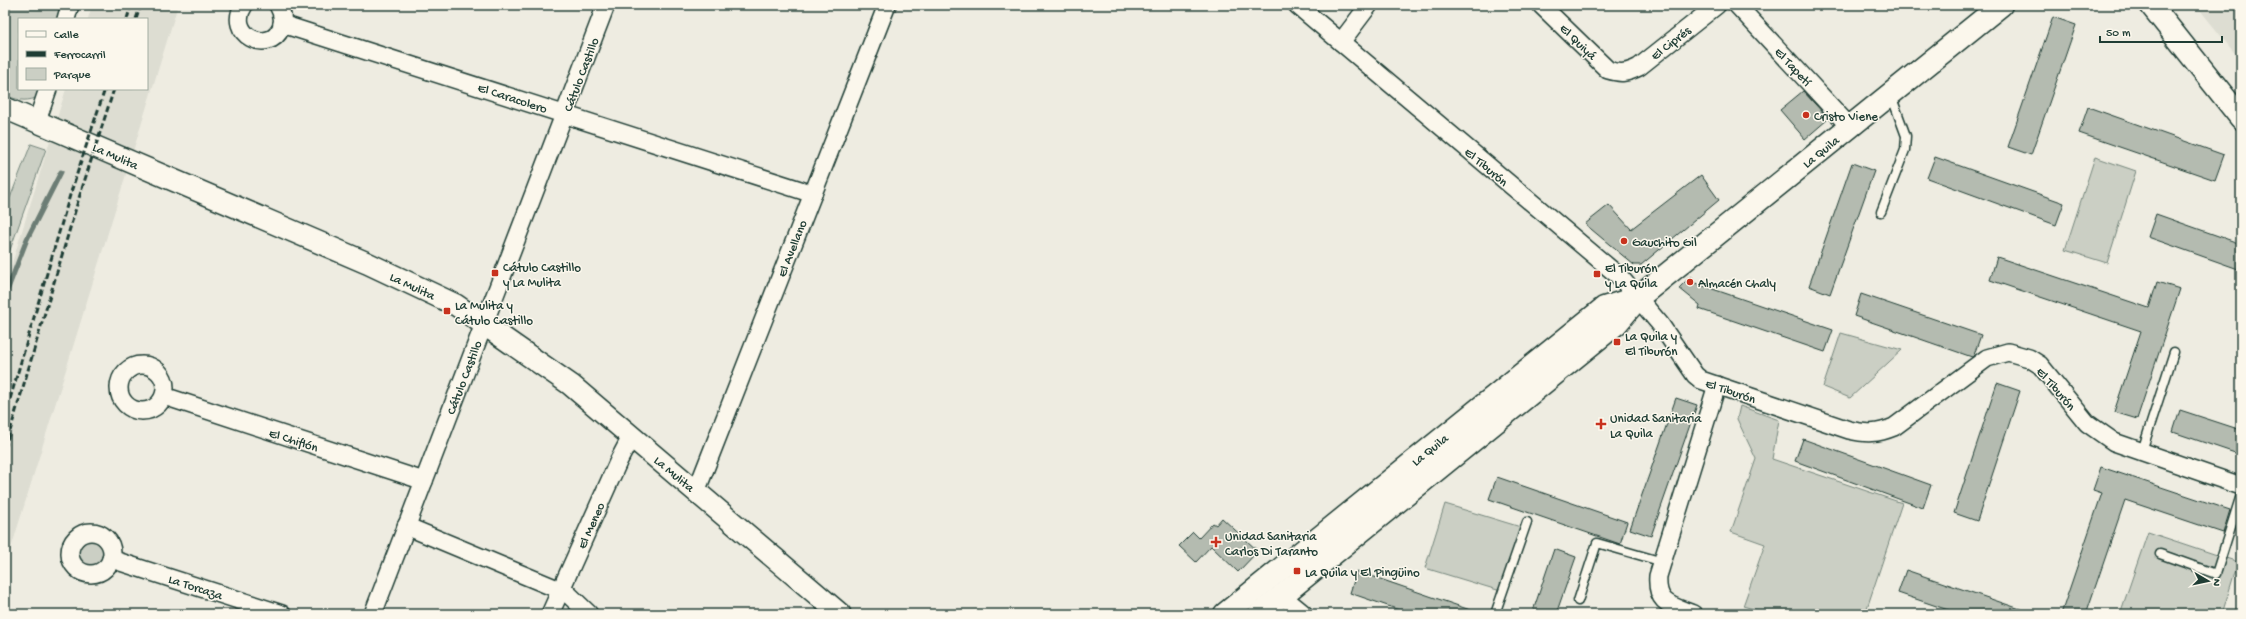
<svg xmlns="http://www.w3.org/2000/svg" width="2246" height="619" font-family="'Gochi Hand',sans-serif">
  <style>
    .built { fill: #ddddd2 }
    .green { fill: #cbcfc4; stroke: #75867c }
    .lines { fill: none; stroke-linecap: round; stroke-linejoin: round }
    .stream { stroke: #6c7d74; stroke-width: 5 }
    .building { fill: #b4bbb0; stroke: #1f3d34 }
    .service-casing { stroke: #1f3d34; stroke-width: 11 }
    .minor-casing { stroke: #1f3d34; stroke-width: 20 }
    .tertiary-casing { stroke: #1f3d34; stroke-width: 24 }
    .secondary-casing { stroke: #1f3d34; stroke-width: 25 }
    .service { stroke: #fbf7ec; stroke-width: 8 }
    .minor { stroke: #fbf7ec; stroke-width: 17 }
    .tertiary { stroke: #fbf7ec; stroke-width: 21 }
    .secondary { stroke: #fbf7ec; stroke-width: 22 }
    .rail { stroke: #1f3d34; stroke-width: 3; stroke-dasharray: 6 3; stroke-linecap: butt }
    .poi-dot { fill: #c8321e; stroke: #fbf7ec; stroke-width: 1.5 }
    .labels { text-anchor: middle; stroke-width: 3; stroke-linejoin: round; paint-order: stroke }
    .street-label { font-size: 13px; fill: #1f3d34; stroke: #fbf7ec }
    .poi-label { font-size: 13px; fill: #1f3d34; stroke: #fbf7ec; text-anchor: start }
  </style>
  <rect width="100%" height="100%" fill="#eeece1"/>
  <filter id="ink" filterUnits="userSpaceOnUse"><feTurbulence type="fractalNoise" baseFrequency=".025" numOctaves="2"/><feDisplacementMap in="SourceGraphic" scale="8" xChannelSelector="R" yChannelSelector="G"/><feConvolveMatrix kernelMatrix="1 2 1 2 8 2 1 2 1" color-interpolation-filters="sRGB"/></filter>
  <g filter="url(#ink)">
    <g class="built">
      <path d="M92 5H178L5 568V286L66 89H147V19H88Z"/>
      <path d="M2196 5H2241V61Z"/>
    </g>
    <g class="green">
      <path d="M5 5H62L59 19H19V89H41L36 98C24 102 17 100 5 95Z"/>
      <path d="M31 144 46 149 5 264V196L10 198Z"/>
      <path d="M2095 157 2136 171 2107 263 2065 250Z"/>
      <path d="M1841 333 1902 350 1850 398 1823 387Z"/>
      <path d="M1740 406 1779 420 1772 459 1902 503 1865 614H1771L1743 606 1765 544 1731 532 1756 459 1737 419Z"/>
      <path d="M1445 504 1524 528 1504 592 1425 568Z"/>
      <path d="M2148 532 2238 562 2222 614H2120Z"/>
      <circle cx="90" cy="553" r="16"/>
    </g>
    <g class="lines">
      <path class="stream" d="M5 296 27 239 61 172"/>
    </g>
    <g class="building">
      <path d="M2053 17 2076 25 2031 155 2008 147Z"/>
      <path d="M1803 91 1827 117V120L1805 139 1780 110Z"/>
      <path d="M2088 107 2224 155 2215 180 2079 133Z"/>
      <path d="M1935 157 2064 203 2056 225 1927 178Z"/>
      <path d="M1852 163 1874 171 1830 294 1809 286Z"/>
      <path d="M1701 175 1719 200 1641 265H1634L1585 224 1609 205 1631 229Z"/>
      <path d="M2156 214 2241 244V270L2148 237Z"/>
      <path d="M1997 257 2149 308 2157 282 2180 289 2137 419 2114 412 2141 331 1990 280Z"/>
      <path d="M1691 276 1695 283 1833 330 1825 352 1699 309 1700 305 1679 288Z"/>
      <path d="M1861 294 1981 335 1974 355 1972 357 1854 316Z"/>
      <path d="M1997 383 2020 391 1977 521 1954 513Z"/>
      <path d="M1676 398 1697 405 1651 536 1630 529Z"/>
      <path d="M2180 410 2241 430V455L2173 432Z"/>
      <path d="M1803 439 1931 485 1923 508 1795 461Z"/>
      <path d="M2101 467 2230 510 2223 533 2125 500 2086 614H2061L2102 493 2093 490Z"/>
      <path d="M1497 477 1627 522 1620 544 1489 499Z"/>
      <path d="M1222 518 1258 551 1238 572 1211 546 1196 562 1179 546 1193 532 1199 538 1213 523 1216 525Z"/>
      <path d="M1554 549 1576 557 1556 614H1532Z"/>
      <path d="M1906 570 2029 612V614H1960L1898 593Z"/>
      <path d="M1357 571 1476 612 1475 614H1411L1350 593Z"/>
    </g>
    <g class="lines">
      <defs>
        <g id="service">
          <path d="M1881 212 1905 150 1906 136 1891 95"/>
          <path d="M2142 451 2174 352"/>
          <path d="M2160 554 2216 574 2241 495"/>
          <path d="M1578 601 1597 543 1663 562"/>
          <path d="M1495 614 1527 522"/>
        </g>
        <g id="minor">
          <path d="M244 5C225 34 269 56 281 28 284 20 282 12 278 5"/>
          <path d="M1297 5 1620 277 1660 324 1695 375 1701 380 1849 430C1866 434 1877 434 1894 427L1987 358 2008 352 2029 358 2040 365 2087 423 2114 442 2241 486"/>
          <path d="M1541 5 1608 70C1621 74 1627 73 1639 67L1717 5"/>
          <path d="M1737 5 1850 127"/>
          <path d="M66 19 70 5"/>
          <path d="M282 24 813 194"/>
          <path d="M1341 42 1369 5"/>
          <path d="M37 121 48 89"/>
          <circle cx="142" cy="388" r="23"/>
          <path d="M164 396 424 481"/>
          <path d="M696 492 887 5"/>
          <path d="M406 526 567 593 589 614"/>
          <circle cx="91" cy="553" r="21"/>
          <path d="M111 559 282 614"/>
          <path d="M1282 596 1304 614"/>
          <path d="M373 614 606 5"/>
          <path d="M550 614 619 460 631 437"/>
          <path d="M1693 614C1670 605 1656 604 1658 576L1717 385"/>
        </g>
        <path id="tertiary" d="M5 108 367 263 456 305 571 385 840 614"/>
        <g id="secondary">
          <path d="M2151 5 2241 118"/>
          <path d="M1225 614 1604 308 1639 297"/>
          <path d="M1259 614 1616 324 1639 297 2001 5"/>
        </g>
      </defs>
      <use href="#service" class="service-casing"/>
      <use href="#minor" class="minor-casing"/>
      <use href="#tertiary" class="tertiary-casing"/>
      <use href="#secondary" class="secondary-casing"/>
      <use href="#service" class="service"/>
      <use href="#minor" class="minor"/>
      <use href="#tertiary" class="tertiary"/>
      <use href="#secondary" class="secondary"/>
      <g class="rail">
        <path d="M127 19 131 5"/>
        <path d="M136 19 141 5"/>
        <path d="M5 416 70 195 105 89"/>
        <path d="M5 448 78 201 114 89"/>
      </g>
    </g>
  </g>
  <g class="poi-dot">
    <circle cx="1806" cy="115" r="4"/>
    <circle cx="1624" cy="241" r="4"/>
    <rect x="491" y="269" width="8" height="8" rx="2"/>
    <rect x="1593" y="270" width="8" height="8" rx="2"/>
    <circle cx="1690" cy="282" r="4"/>
    <rect x="443" y="307" width="8" height="8" rx="2"/>
    <rect x="1613" y="338" width="8" height="8" rx="2"/>
    <path d="M1599 418h4v4h4v4h-4v4h-4v-4h-4v-4h4z"/>
    <path d="M1214 536h4v4h4v4h-4v4h-4v-4h-4v-4h4z"/>
    <rect x="1293" y="567" width="8" height="8" rx="2"/>
  </g>
  <g class="labels">
    <g class="street-label">
      <text transform="translate(1579 41) rotate(44)" y="5">El Quiyá</text>
      <text transform="translate(1670 42) rotate(-38)" y="5">El Ciprés</text>
      <text transform="translate(1794 66) rotate(47)" y="5">El Tapetí</text>
      <text transform="translate(580 74) rotate(-69)" y="5">Cátulo Castillo</text>
      <text transform="translate(513 97) rotate(18)" y="5">El Caracolero</text>
      <text transform="translate(1820 151) rotate(-39)" y="5">La Quila</text>
      <text transform="translate(116 155) rotate(24)" y="5">La Mulita</text>
      <text transform="translate(1487 166) rotate(40)" y="5">El Tiburón</text>
      <text transform="translate(791 248) rotate(-68)" y="5">El Avellano</text>
      <text transform="translate(413 285) rotate(25)" y="5">La Mulita</text>
      <text transform="translate(463 377) rotate(-69)" y="5">Cátulo Castillo</text>
      <text transform="translate(2057 388) rotate(49)" y="5">El Tiburón</text>
      <text transform="translate(1731 390) rotate(19)" y="5">El Tiburón</text>
      <text transform="translate(294 439) rotate(18)" y="5">El Chiflón</text>
      <text transform="translate(1429 449) rotate(-39)" y="5">La Quila</text>
      <text transform="translate(675 473) rotate(40)" y="5">La Mulita</text>
      <text transform="translate(590 525) rotate(-66)" y="5">El Meneo</text>
      <text transform="translate(196 586) rotate(18)" y="5">La Torcaza</text>
    </g>
    <g class="poi-label">
      <text x="1814" y="120">Cristo Viene</text>
      <text x="1632" y="246">Gauchito Gil</text>
      <text x="503" y="271">Cátulo Castillo<tspan x="503" dy="15">y La Mulita</tspan></text>
      <text x="1605" y="272">El Tiburón<tspan x="1605" dy="15">y La Quila</tspan></text>
      <text x="1698" y="287">Almacén Chaly</text>
      <text x="455" y="309">La Mulita y<tspan x="455" dy="15">Cátulo Castillo</tspan></text>
      <text x="1625" y="340">La Quila y<tspan x="1625" dy="15">El Tiburón</tspan></text>
      <text x="1610" y="422">Unidad Sanitaria<tspan x="1610" dy="15">La Quila</tspan></text>
      <text x="1225" y="540">Unidad Sanitaria<tspan x="1225" dy="15">Carlos Di Taranto</tspan></text>
      <text x="1305" y="576">La Quila y El Pingüino</text>
    </g>
  </g>
  <rect width="2246" height="619" fill="none" stroke="#fbf7ec" stroke-width="20"/>
  <rect x="10" y="10" width="2226" height="599" fill="none" stroke="#1f3d34" stroke-width="1.5" filter="url(#ink)"/>
  <rect x="18" y="18" width="130" height="72" fill="#fbf7ec" stroke="#a3ada2"/>
  <rect x="26" y="31" width="20" height="6" fill="#fbf7ec" stroke="#a3ada2"/>
  <text x="54" y="38" font-size="12" fill="#1f3d34">Calle</text>
  <rect x="26" y="51" width="20" height="6" fill="#1f3d34" stroke="#a3ada2"/>
  <text x="54" y="58" font-size="12" fill="#1f3d34">Ferrocarril</text>
  <rect x="26" y="68" width="20" height="12" fill="#cbcfc4" stroke="#a3ada2"/>
  <text x="54" y="78" font-size="12" fill="#1f3d34">Parque</text>
  <g transform="translate(2208 581) rotate(99)" stroke="#fbf7ec" stroke-width="3" paint-order="stroke">
  <path d="M0-3L7 15L0 10L-7 15Z" fill="#1f3d34"/>
  <text y="-6" font-size="11" font-weight="bold" text-anchor="middle" fill="#1f3d34">N</text>
  </g>
  <path d="M2100 36v6h122v-6" fill="none" stroke="#1f3d34" stroke-width="2"/>
  <text x="2106" y="36" font-size="12" fill="#1f3d34" stroke="#fbf7ec" stroke-width="3" paint-order="stroke">50 m</text>
</svg>
